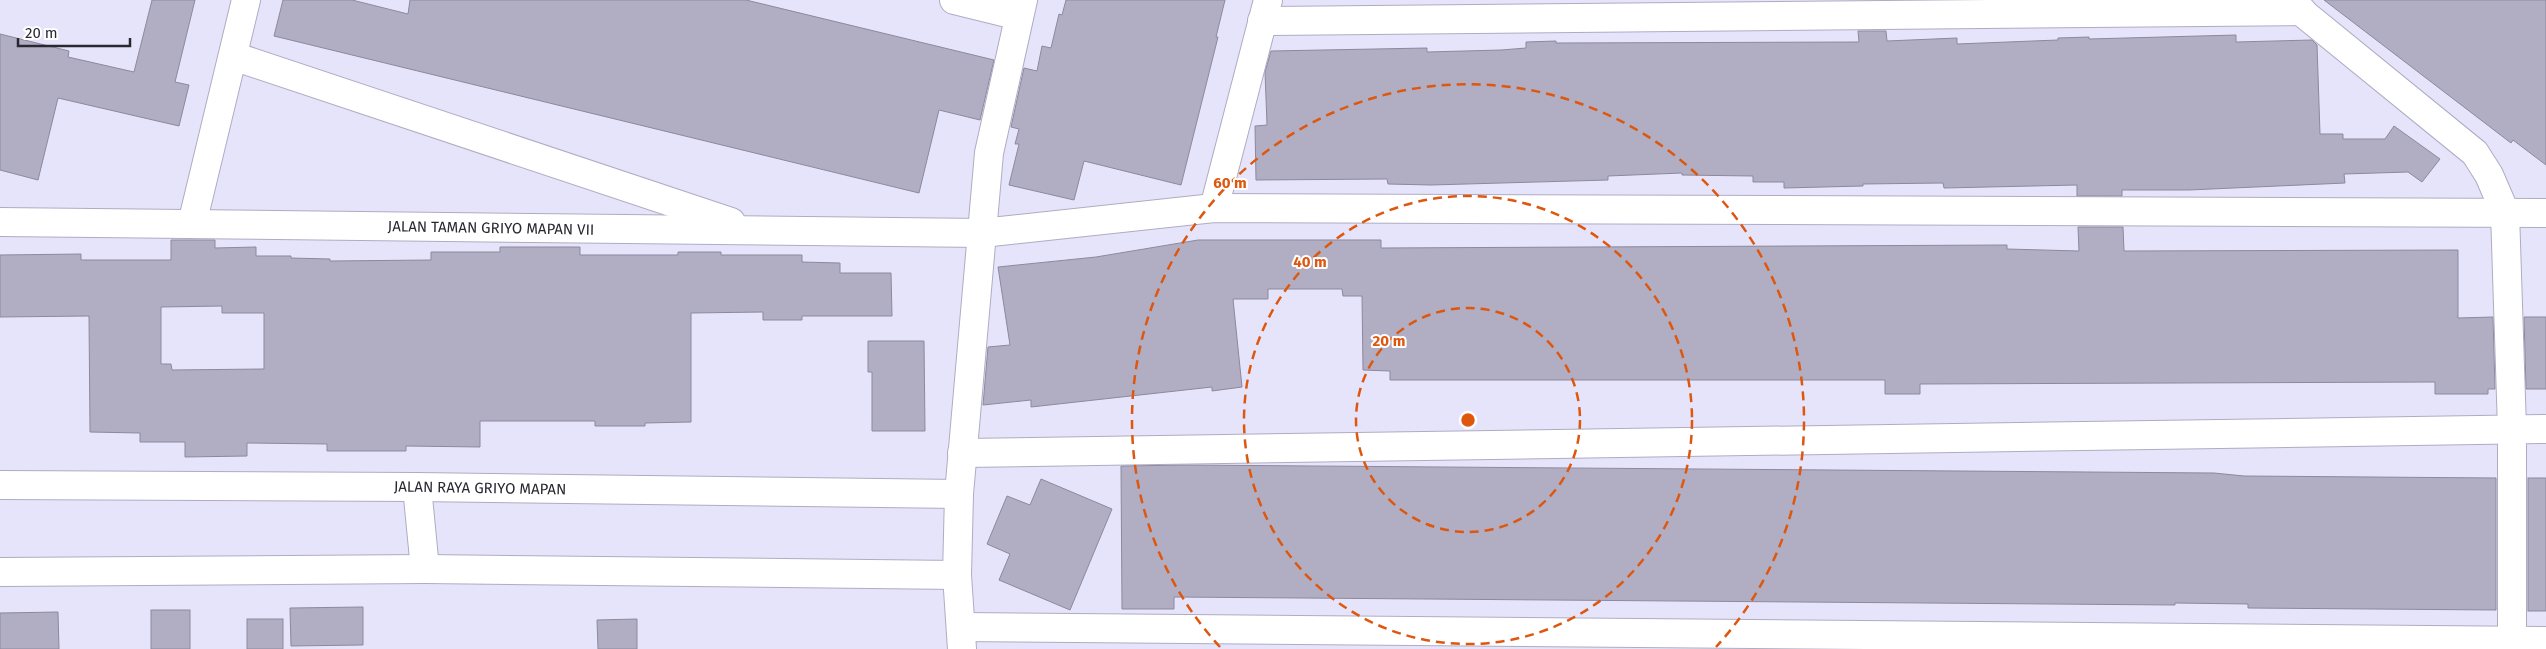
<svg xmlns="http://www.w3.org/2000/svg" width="2546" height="649" font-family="'Fira Sans',sans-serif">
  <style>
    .building { fill: #b1aec3; stroke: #8c899e; fill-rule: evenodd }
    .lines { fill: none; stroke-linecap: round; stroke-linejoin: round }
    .minor-casing { stroke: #afacc2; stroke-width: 30 }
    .minor { stroke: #fff; stroke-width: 28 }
    .ring { fill: none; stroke: #de570e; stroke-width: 2.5; stroke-dasharray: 9 6 }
    .labels { text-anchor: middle; stroke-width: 4; stroke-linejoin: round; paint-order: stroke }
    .street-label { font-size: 15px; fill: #292830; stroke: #fff }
    .centre { fill: #de570e; stroke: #fff; stroke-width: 2.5 }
    .ring-label { font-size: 15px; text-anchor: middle; font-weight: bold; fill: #de570e; stroke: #fff; stroke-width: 4; stroke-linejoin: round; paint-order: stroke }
  </style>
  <rect width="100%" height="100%" fill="#e6e4fa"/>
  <g class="building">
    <path d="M152 0H195L175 82 189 85 179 126 58 98 38 180 0 170V34L69 51 68 57 134 72Z"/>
    <path d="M283 0H352L408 14 410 0H746L994 60 980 120 939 110 919 193 274 36Z"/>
    <path d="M1066 0H1225L1216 37H1218L1181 185 1084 161 1074 200 1009 185 1019 144H1015L1019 129 1011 127 1024 68 1037 71 1042 46 1051 48 1059 14 1062 15Z"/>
    <path d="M2324 0H2546V165L2513 140 2511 143Z"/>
    <path d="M1858 31H1886L1887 41 1957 38V44L2058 40V38L2089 37V39L2236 35V42L2312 40 2317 45 2320 134H2343V139H2385L2394 126 2440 159 2422 182 2408 172 2344 174 2345 183 2189 190H2122V196H2077V185L1944 188 1943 183 1863 184V186L1784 188V182H1753V176L1682 175V173L1608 176V180L1431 185 1388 184 1387 179 1256 180 1255 126 1267 125 1265 72 1271 51 1427 48V52L1501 50 1526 48V42L1556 41V43L1859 42Z"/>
    <path d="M2078 227H2123L2124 251 2458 250V318L2493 317 2495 389H2488V394H2435V382L1920 384V394H1885V380H1390V371L1363 370 1362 296H1343L1342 289H1268V299H1233L1242 387 1212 391V387L1031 407V400L983 405 988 347 1010 345 998 267 1096 257 1198 240H1381V248L2007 245V249L2079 251Z"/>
    <path d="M171 240H215V248L256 247V256H291V258L330 259V261L431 260V252H500V247H580V255H678V252H721V255H802V262L840 263V273H891L892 316H802V320H763V312L691 313V422L645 423V426H595V421H480V447L406 446V451H327V444L247 443V456L185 457V442H140V433L90 432 89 316 0 317V255L81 254V260H171ZM222 306V313H264V369L172 370 171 364H161V307Z"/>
    <path d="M2524 317H2546V389H2526Z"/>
    <path d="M868 341H924L925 431H872V372H868Z"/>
    <path d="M1185 465 2214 473 2244 476 2496 478V610L2248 608V604L2175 603V605L1174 597V609H1122L1121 466Z"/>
    <rect x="2528" y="478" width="18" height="133"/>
    <path d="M1041 479 1112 509 1070 610 999 580 1010 554 987 544 1007 496 1030 505Z"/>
    <path d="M363 607V645L291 646 290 608Z"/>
    <rect x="151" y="610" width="39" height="39"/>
    <path d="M58 612 59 649H0V613Z"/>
    <rect x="247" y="619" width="36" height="30"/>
    <path d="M637 619V649H598L597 620Z"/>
  </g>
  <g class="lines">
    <defs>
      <g id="minor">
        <path d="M954 0 1019 16"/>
        <path d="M2287 0 2475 153 2489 175 2505 212 2512 429V649"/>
        <path d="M1262 21 2302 11"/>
        <path d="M233 56 731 222"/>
        <path d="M1214 208 1268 0"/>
        <path d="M0 222 982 233 1214 208 2546 213"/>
        <path d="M192 224 246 0"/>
        <path d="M962 453 2546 429"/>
        <path d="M0 485 417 487 959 494"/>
        <path d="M417 487 425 569"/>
        <path d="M0 572 425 569 957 575"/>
        <path d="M961 627 2546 641"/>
        <path d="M962 649 957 575 959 494 989 153 1023 0"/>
      </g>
    </defs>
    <use href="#minor" class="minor-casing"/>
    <use href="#minor" class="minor"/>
  </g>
  <g class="ring">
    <circle cx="1468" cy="420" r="112"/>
    <circle cx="1468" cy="420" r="224"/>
    <path d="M1220 647A336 336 0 1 1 1716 647"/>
  </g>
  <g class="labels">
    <g class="street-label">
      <text transform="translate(491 228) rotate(1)" y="5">JALAN TAMAN GRIYO MAPAN VII</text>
      <text transform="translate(480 488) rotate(1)" y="5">JALAN RAYA GRIYO MAPAN</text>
    </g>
  </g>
  <circle cx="1468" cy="420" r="8" class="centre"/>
  <g class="ring-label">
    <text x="1230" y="188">60 m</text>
    <text x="1310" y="267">40 m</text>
    <text x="1389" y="346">20 m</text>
  </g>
  <path d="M18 38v8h112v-8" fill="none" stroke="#292830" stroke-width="2.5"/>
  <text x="25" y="38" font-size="15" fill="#292830" stroke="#ffffff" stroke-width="4" paint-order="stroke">20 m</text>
</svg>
